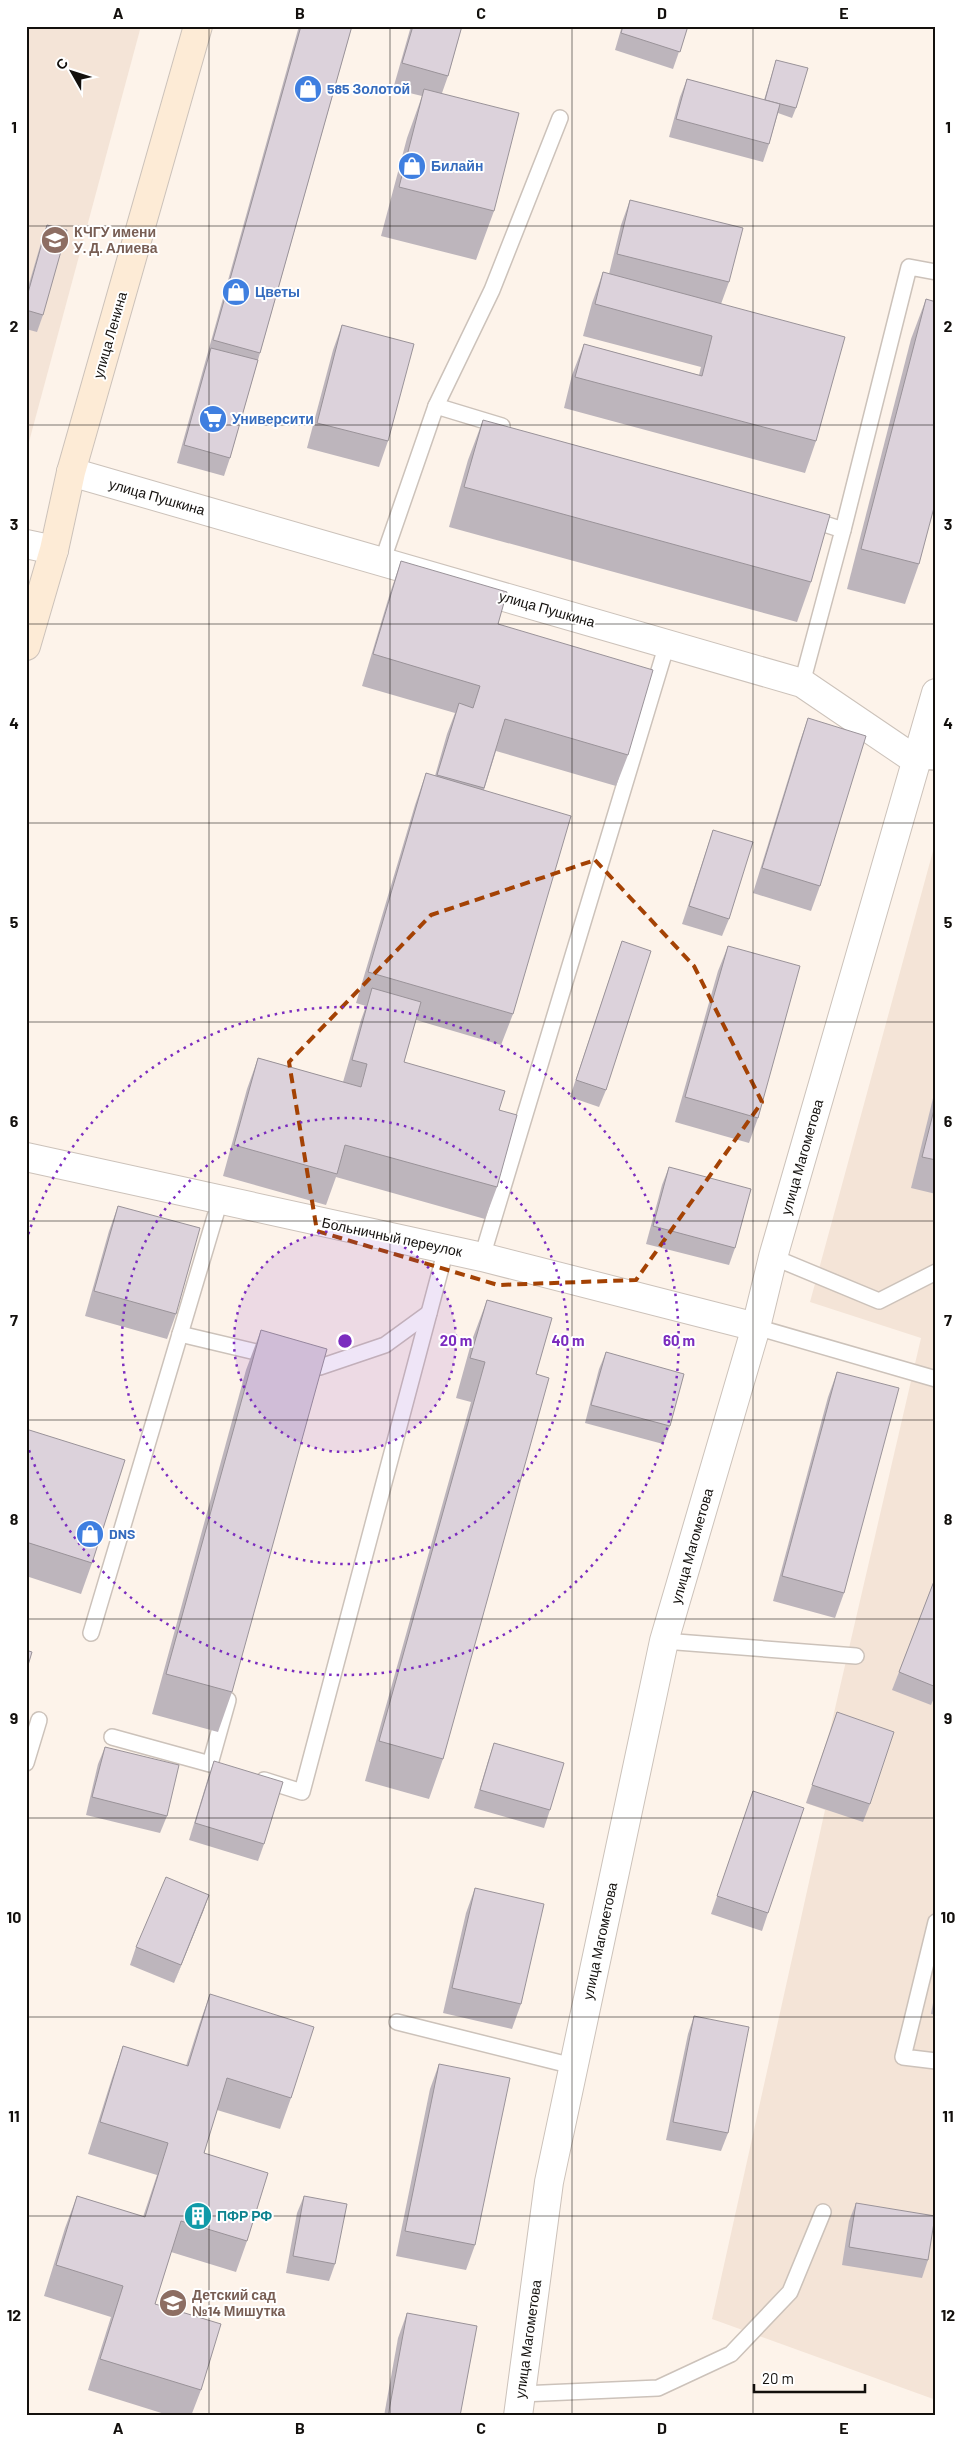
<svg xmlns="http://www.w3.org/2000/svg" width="962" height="2442" font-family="Barlow,sans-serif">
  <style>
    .built { fill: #f4e4d7 }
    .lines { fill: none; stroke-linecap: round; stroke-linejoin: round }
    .service-casing { stroke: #ccc2ba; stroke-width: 18 }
    .minor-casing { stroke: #ccc2ba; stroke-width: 30 }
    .secondary-casing { stroke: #ccc2ba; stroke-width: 30 }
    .service { stroke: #fff; stroke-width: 15 }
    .minor { stroke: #fff; stroke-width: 28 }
    .secondary { stroke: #fdebd6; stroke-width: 28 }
    .wall { fill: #bdb5bc }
    .shaded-wall { fill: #9a9399 }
    .building { fill: #dcd2db; stroke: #9a9399 }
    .marked { fill: none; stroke: #a44204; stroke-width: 4; stroke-dasharray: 10 6; stroke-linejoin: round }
    .grid { fill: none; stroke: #13100d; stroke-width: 1; stroke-opacity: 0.55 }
    .ring { fill: none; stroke: #7b2cbf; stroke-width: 2.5; stroke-dasharray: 2.5 5 }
    .labels { text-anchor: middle; stroke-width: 4; stroke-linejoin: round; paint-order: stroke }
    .shop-label { font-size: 14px; font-weight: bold; fill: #366cbe; stroke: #fff; text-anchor: start }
    .education-label { font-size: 14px; font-weight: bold; fill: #785e54; stroke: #fff; text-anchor: start }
    .street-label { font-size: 14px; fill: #13100d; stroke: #fff }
    .culture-label { font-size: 14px; font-weight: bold; fill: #0d838f; stroke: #fff; text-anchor: start }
    .centre { fill: #7b2cbf; stroke: #fff; stroke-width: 2.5 }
    .ring-label { font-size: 15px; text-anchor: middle; font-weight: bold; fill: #7b2cbf; stroke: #fff; stroke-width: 4; stroke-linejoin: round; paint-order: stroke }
    .neatline { fill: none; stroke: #13100d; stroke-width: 2 }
    .grid-label { font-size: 16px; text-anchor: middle; font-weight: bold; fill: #13100d }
  </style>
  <rect width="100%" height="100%" fill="#fdf3ea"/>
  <g class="built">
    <path d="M26 26H141L26 453Z"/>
    <path d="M936 840V2400L712 2319 825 1810 806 1803 830 1730 921 1338 810 1302Z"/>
  </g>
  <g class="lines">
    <defs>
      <g id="service">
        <path d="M436 406 492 290 560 118"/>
        <path d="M843 530 909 267 936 272"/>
        <path d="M382 562 436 406 502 426"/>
        <path d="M802 683 843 530 809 519"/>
        <path d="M917 761 936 762"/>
        <path d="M482 1257 667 644"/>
        <path d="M773 1257 879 1301 936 1272"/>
        <path d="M756 1327 936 1379"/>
        <path d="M180 1334 273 1356"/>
        <path d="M320 1367 385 1345 429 1313"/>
        <path d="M91 1633 220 1200"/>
        <path d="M664 1641 856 1656"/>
        <path d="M112 1737 210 1764 228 1700"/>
        <path d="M26 1763 39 1720"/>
        <path d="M264 1780 302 1792 446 1249"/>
        <path d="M936 1922 903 2057 936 2061"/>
        <path d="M397 2022 573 2066"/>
        <path d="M521 2394 658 2388 731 2354 790 2292 823 2212"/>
      </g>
      <g id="minor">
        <path d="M71 472 802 683 917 761"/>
        <path d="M26 544 54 550"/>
        <path d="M26 1157 482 1257 756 1327"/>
        <path d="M518 2416 549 2182 664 1641 756 1327 773 1257 936 693"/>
      </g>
      <path id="secondary" d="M26 646 54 550 71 472 198 26"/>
    </defs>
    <use href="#service" class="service-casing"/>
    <use href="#minor" class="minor-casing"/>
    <use href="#secondary" class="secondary-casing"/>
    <use href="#service" class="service"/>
    <use href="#minor" class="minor"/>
    <use href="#secondary" class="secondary"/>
  </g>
  <g class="wall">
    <path d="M299 26H352L260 353 230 458 224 476 177 463Z"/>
    <path d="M411 26H462L448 76 442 93 494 211 476 260 381 236 407 138 422 96 393 89Z"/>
    <path d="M622 26H688L673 69 615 50Z"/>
    <path d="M776 60 796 108 792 118 778 113 769 144 763 162 669 137 680 97 687 79 764 100Z"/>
    <path d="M630 200 729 282 721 304 816 441 805 473 564 408 572 375 584 344 699 375 701 367 583 336 592 303 603 272 609 274 621 225Z"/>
    <path d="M47 225 43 315 37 332 26 329V294L41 243Z"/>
    <path d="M926 299 919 564 905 604 847 589 911 339Z"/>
    <path d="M342 325 388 441 379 467 307 448 333 350Z"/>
    <path d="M483 420 811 582 797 622 449 527 468 460Z"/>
    <path d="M401 561 498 624 628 755 616 786 496 751 484 790 513 1014 501 1045 416 1020 404 1062 499 1110 497 1187 485 1219 336 1177 326 1205 223 1176 247 1089 258 1058 343 1082 361 1020 366 1006 356 1003 415 805 426 773 435 776 447 734 455 713 362 686 390 593Z"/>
    <path d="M808 718 820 886 811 911 753 893 799 744Z"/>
    <path d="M713 830 729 919 722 936 682 924Z"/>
    <path d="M622 941 606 1090 599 1107 570 1097Z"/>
    <path d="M728 946 758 1118 749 1143 675 1122 718 971Z"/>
    <path d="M936 1086V1194L911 1188Z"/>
    <path d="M669 1167 735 1248 729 1265 646 1244 662 1185Z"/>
    <path d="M118 1206 176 1314 167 1339 85 1316 109 1231Z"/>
    <path d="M487 1300 536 1374 443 1759 429 1799 365 1781 471 1402 456 1398 472 1340Z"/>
    <path d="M261 1330 232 1692 218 1732 152 1714 246 1370Z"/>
    <path d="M606 1352 670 1426 663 1444 585 1423 599 1369Z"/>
    <path d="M837 1372 844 1593 835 1618 773 1601 828 1397Z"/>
    <path d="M26 1429 92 1563 81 1594 26 1576Z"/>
    <path d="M936 1576V1693L931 1705 892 1690Z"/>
    <path d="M837 1712 870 1804 863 1822 806 1803Z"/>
    <path d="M494 1743 550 1810 544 1828 474 1808 488 1761Z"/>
    <path d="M105 1747 167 1816 160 1833 86 1815 98 1764Z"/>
    <path d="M214 1761 264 1844 258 1861 189 1840 208 1778Z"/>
    <path d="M753 1791 768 1913 762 1931 711 1914Z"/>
    <path d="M475 1888 521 2004 512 2029 443 2013 466 1913Z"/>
    <path d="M209 1895 174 1983 130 1965 136 1947Z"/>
    <path d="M936 1986V2015L931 2014Z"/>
    <path d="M210 1994 291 2098 280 2129 217 2110 204 2153 247 2241 236 2272 171 2252 155 2304 201 2390 191 2416H171L88 2390 111 2317 44 2296 65 2228 77 2196 143 2217 157 2175 88 2154 112 2078 123 2046 186 2066 199 2025Z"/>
    <path d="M694 2016 728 2133 721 2151 666 2140 688 2034Z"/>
    <path d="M439 2064 475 2245 466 2270 396 2256 430 2089Z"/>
    <path d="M304 2196 335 2264 329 2281 286 2273 297 2213Z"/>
    <path d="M856 2203 928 2260 922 2278 842 2265 849 2221Z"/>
    <path d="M936 2311V2326L933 2325Z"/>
    <path d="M407 2313 460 2416H384L398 2338Z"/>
  </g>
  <path class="shaded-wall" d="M209 1895 203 1912 174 1983 181 1965Z"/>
  <g class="building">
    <path d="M301 26H352L260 353 213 340Z"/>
    <path d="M413 26H462L448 76 402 63Z"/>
    <path d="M623 26H688L680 52 621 33Z"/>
    <path d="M776 60 808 68 796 108 765 100Z"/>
    <path d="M687 79 780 104 769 144 676 119Z"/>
    <path d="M424 89 519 113 494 211 399 187Z"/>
    <path d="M630 200 743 228 729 282 617 254Z"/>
    <path d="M47 225 67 230 43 315 26 310V300Z"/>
    <path d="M603 272 845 337 816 441 575 377 584 344 702 376 712 336 595 304Z"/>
    <path d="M926 299 936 302V500L919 564 861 549Z"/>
    <path d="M342 325 414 344 388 441 317 423Z"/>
    <path d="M211 348 258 360 230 458 184 445Z"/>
    <path d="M483 420 830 515 811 582 464 487Z"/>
    <path d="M401 561 507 592 498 624 653 670 628 755 505 719 484 788 437 775 459 703 473 708 480 686 373 654Z"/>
    <path d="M808 718 866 736 820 886 762 868Z"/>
    <path d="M426 773 571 816 513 1014 368 972Z"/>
    <path d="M713 830 753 842 729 919 689 906Z"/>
    <path d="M622 941 651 951 606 1090 576 1080Z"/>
    <path d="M728 946 800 966 758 1118 685 1097Z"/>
    <path d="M372 988 421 1002 404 1062 505 1091 499 1110 517 1115 497 1187 345 1145 337 1174 234 1145 258 1058 361 1087 367 1064 352 1060Z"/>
    <path d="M936 1102V1160L922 1157Z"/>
    <path d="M669 1167 751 1189 735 1248 653 1226Z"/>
    <path d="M118 1206 200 1228 176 1314 94 1291Z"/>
    <path d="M487 1300 552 1318 536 1374 549 1378 443 1759 379 1741 485 1362 470 1358Z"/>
    <path d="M261 1330 327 1349 232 1692 166 1674Z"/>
    <path d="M606 1352 684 1374 670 1426 591 1405Z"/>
    <path d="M837 1372 899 1388 844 1593 782 1576Z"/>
    <path d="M26 1429 125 1460 92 1563 26 1542Z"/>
    <path d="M936 1576V1687L899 1672Z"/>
    <path d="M26 1650 32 1652 26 1672Z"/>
    <path d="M837 1712 894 1732 870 1804 812 1785Z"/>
    <path d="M494 1743 564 1763 550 1810 480 1790Z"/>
    <path d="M105 1747 179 1765 167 1816 92 1797Z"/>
    <path d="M214 1761 283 1782 264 1844 195 1823Z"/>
    <path d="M753 1791 804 1808 768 1913 717 1896Z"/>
    <path d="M166 1877 209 1895 181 1965 136 1947Z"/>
    <path d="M475 1888 544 1904 521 2004 452 1988Z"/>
    <path d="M210 1994 314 2027 291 2098 227 2078 204 2153 268 2173 247 2241 181 2221 155 2304 221 2324 201 2390 100 2359 123 2286 56 2265 77 2196 145 2217 168 2143 100 2122 123 2046 188 2066Z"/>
    <path d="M694 2016 749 2027 728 2133 673 2122Z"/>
    <path d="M439 2064 510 2078 475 2245 405 2231Z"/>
    <path d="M304 2196 347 2204 335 2264 293 2256Z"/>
    <path d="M856 2203 935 2216 928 2260 849 2247Z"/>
    <path d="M407 2313 477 2326 460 2416H388Z"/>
  </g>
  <path class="marked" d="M595 860 694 966 762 1102 636 1280 498 1285 317 1231 289 1062 431 915Z"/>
  <path class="grid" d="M209 26V2416M390 26V2416M572 26V2416M753 26V2416M26 226H936M26 425H936M26 624H936M26 823H936M26 1022H936M26 1221H936M26 1420H936M26 1619H936M26 1818H936M26 2017H936M26 2216H936"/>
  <circle cx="345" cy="1341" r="111" fill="#7b2cbf" fill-opacity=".12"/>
  <g class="ring">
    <circle cx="345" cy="1341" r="111"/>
    <circle cx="345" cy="1341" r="223"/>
    <path d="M26 1241A334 334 0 1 1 26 1441"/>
  </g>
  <defs>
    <symbol id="shop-disc" viewBox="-11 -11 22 22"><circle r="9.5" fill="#3f7fe0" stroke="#fff"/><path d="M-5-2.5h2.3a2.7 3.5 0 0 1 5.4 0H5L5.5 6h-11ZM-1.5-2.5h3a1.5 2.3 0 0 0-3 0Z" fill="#fff"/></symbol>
    <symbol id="university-disc" viewBox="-11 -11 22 22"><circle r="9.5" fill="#8d6e63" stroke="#fff"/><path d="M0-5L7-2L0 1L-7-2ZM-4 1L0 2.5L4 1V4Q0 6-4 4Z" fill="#fff"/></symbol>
    <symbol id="supermarket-disc" viewBox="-11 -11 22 22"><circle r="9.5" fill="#3f7fe0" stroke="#fff"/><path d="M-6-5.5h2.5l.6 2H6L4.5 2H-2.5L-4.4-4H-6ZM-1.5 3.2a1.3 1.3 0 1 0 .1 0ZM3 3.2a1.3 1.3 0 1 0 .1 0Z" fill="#fff"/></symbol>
    <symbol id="building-disc" viewBox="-11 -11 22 22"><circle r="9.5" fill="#0f9aa8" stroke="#fff"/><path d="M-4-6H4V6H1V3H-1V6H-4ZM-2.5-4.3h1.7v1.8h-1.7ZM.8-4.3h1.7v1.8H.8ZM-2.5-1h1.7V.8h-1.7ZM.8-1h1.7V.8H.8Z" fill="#fff"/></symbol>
    <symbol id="school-disc" viewBox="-11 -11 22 22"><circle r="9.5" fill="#8d6e63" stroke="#fff"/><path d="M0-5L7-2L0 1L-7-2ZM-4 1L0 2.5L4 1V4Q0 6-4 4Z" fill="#fff"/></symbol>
  </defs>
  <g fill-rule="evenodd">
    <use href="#shop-disc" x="292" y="73" width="32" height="32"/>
    <use href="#shop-disc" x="396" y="150" width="32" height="32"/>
    <use href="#university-disc" x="39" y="224" width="32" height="32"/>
    <use href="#shop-disc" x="220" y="276" width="32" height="32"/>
    <use href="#supermarket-disc" x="197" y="403" width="32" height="32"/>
    <use href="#shop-disc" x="74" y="1518" width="32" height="32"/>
    <use href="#building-disc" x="182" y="2200" width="32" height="32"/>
    <use href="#school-disc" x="157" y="2287" width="32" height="32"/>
  </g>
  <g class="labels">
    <g class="shop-label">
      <text x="327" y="94">585 Золотой</text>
      <text x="431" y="171">Билайн</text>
      <text x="255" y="297">Цветы</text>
      <text x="232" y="424">Университи</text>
      <text x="109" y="1539">DNS</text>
    </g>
    <g class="education-label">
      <text x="74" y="237">КЧГУ имени<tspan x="74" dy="16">У. Д. Алиева</tspan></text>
      <text x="192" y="2300">Детский сад<tspan x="192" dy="16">№14 Мишутка</tspan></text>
    </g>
    <g class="street-label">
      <text transform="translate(110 335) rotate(-74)" y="5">улица Ленина</text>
      <text transform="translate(157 497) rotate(16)" y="5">улица Пушкина</text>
      <text transform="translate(547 609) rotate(16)" y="5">улица Пушкина</text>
      <text transform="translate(802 1157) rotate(-74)" y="5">улица Магометова</text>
      <text transform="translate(392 1237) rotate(12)" y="5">Больничный переулок</text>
      <text transform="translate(692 1546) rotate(-74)" y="5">улица Магометова</text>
      <text transform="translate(600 1941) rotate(-78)" y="5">улица Магометова</text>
      <text transform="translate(528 2339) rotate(-82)" y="5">улица Магометова</text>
    </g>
    <g class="culture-label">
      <text x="217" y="2221">ПФР РФ</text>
    </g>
  </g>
  <circle cx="345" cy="1341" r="8" class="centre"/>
  <g class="ring-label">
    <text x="456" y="1346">20 m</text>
    <text x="568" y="1346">40 m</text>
    <text x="679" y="1346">60 m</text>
  </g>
  <rect width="962" height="2442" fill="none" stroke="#ffffff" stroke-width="55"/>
  <g transform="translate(72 72) rotate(309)" stroke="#ffffff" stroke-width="4" paint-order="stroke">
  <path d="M0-4L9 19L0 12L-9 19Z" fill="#13100d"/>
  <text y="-8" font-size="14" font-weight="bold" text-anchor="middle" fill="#13100d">С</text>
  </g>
  <path d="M754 2384v8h111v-8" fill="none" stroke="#13100d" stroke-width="2.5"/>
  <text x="762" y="2384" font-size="15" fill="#13100d" stroke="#ffffff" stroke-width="4" paint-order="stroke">20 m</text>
  <rect x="28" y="28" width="906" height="2386" class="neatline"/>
  <g class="grid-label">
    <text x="118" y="19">A</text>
    <text x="300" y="19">B</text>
    <text x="481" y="19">C</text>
    <text x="662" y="19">D</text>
    <text x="844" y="19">E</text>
    <text x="14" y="133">1</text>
    <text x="948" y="133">1</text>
    <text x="14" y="332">2</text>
    <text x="948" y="332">2</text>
    <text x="14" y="530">3</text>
    <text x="948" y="530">3</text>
    <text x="14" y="729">4</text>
    <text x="948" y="729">4</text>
    <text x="14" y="928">5</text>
    <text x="948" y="928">5</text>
    <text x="14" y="1127">6</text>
    <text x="948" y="1127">6</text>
    <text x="14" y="1326">7</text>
    <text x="948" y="1326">7</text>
    <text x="14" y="1525">8</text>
    <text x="948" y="1525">8</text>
    <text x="14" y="1724">9</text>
    <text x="948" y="1724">9</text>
    <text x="14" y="1923">10</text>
    <text x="948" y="1923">10</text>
    <text x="14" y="2122">11</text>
    <text x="948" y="2122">11</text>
    <text x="14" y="2321">12</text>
    <text x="948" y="2321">12</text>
    <text x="118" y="2434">A</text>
    <text x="300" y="2434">B</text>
    <text x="481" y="2434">C</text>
    <text x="662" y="2434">D</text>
    <text x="844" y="2434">E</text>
  </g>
</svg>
